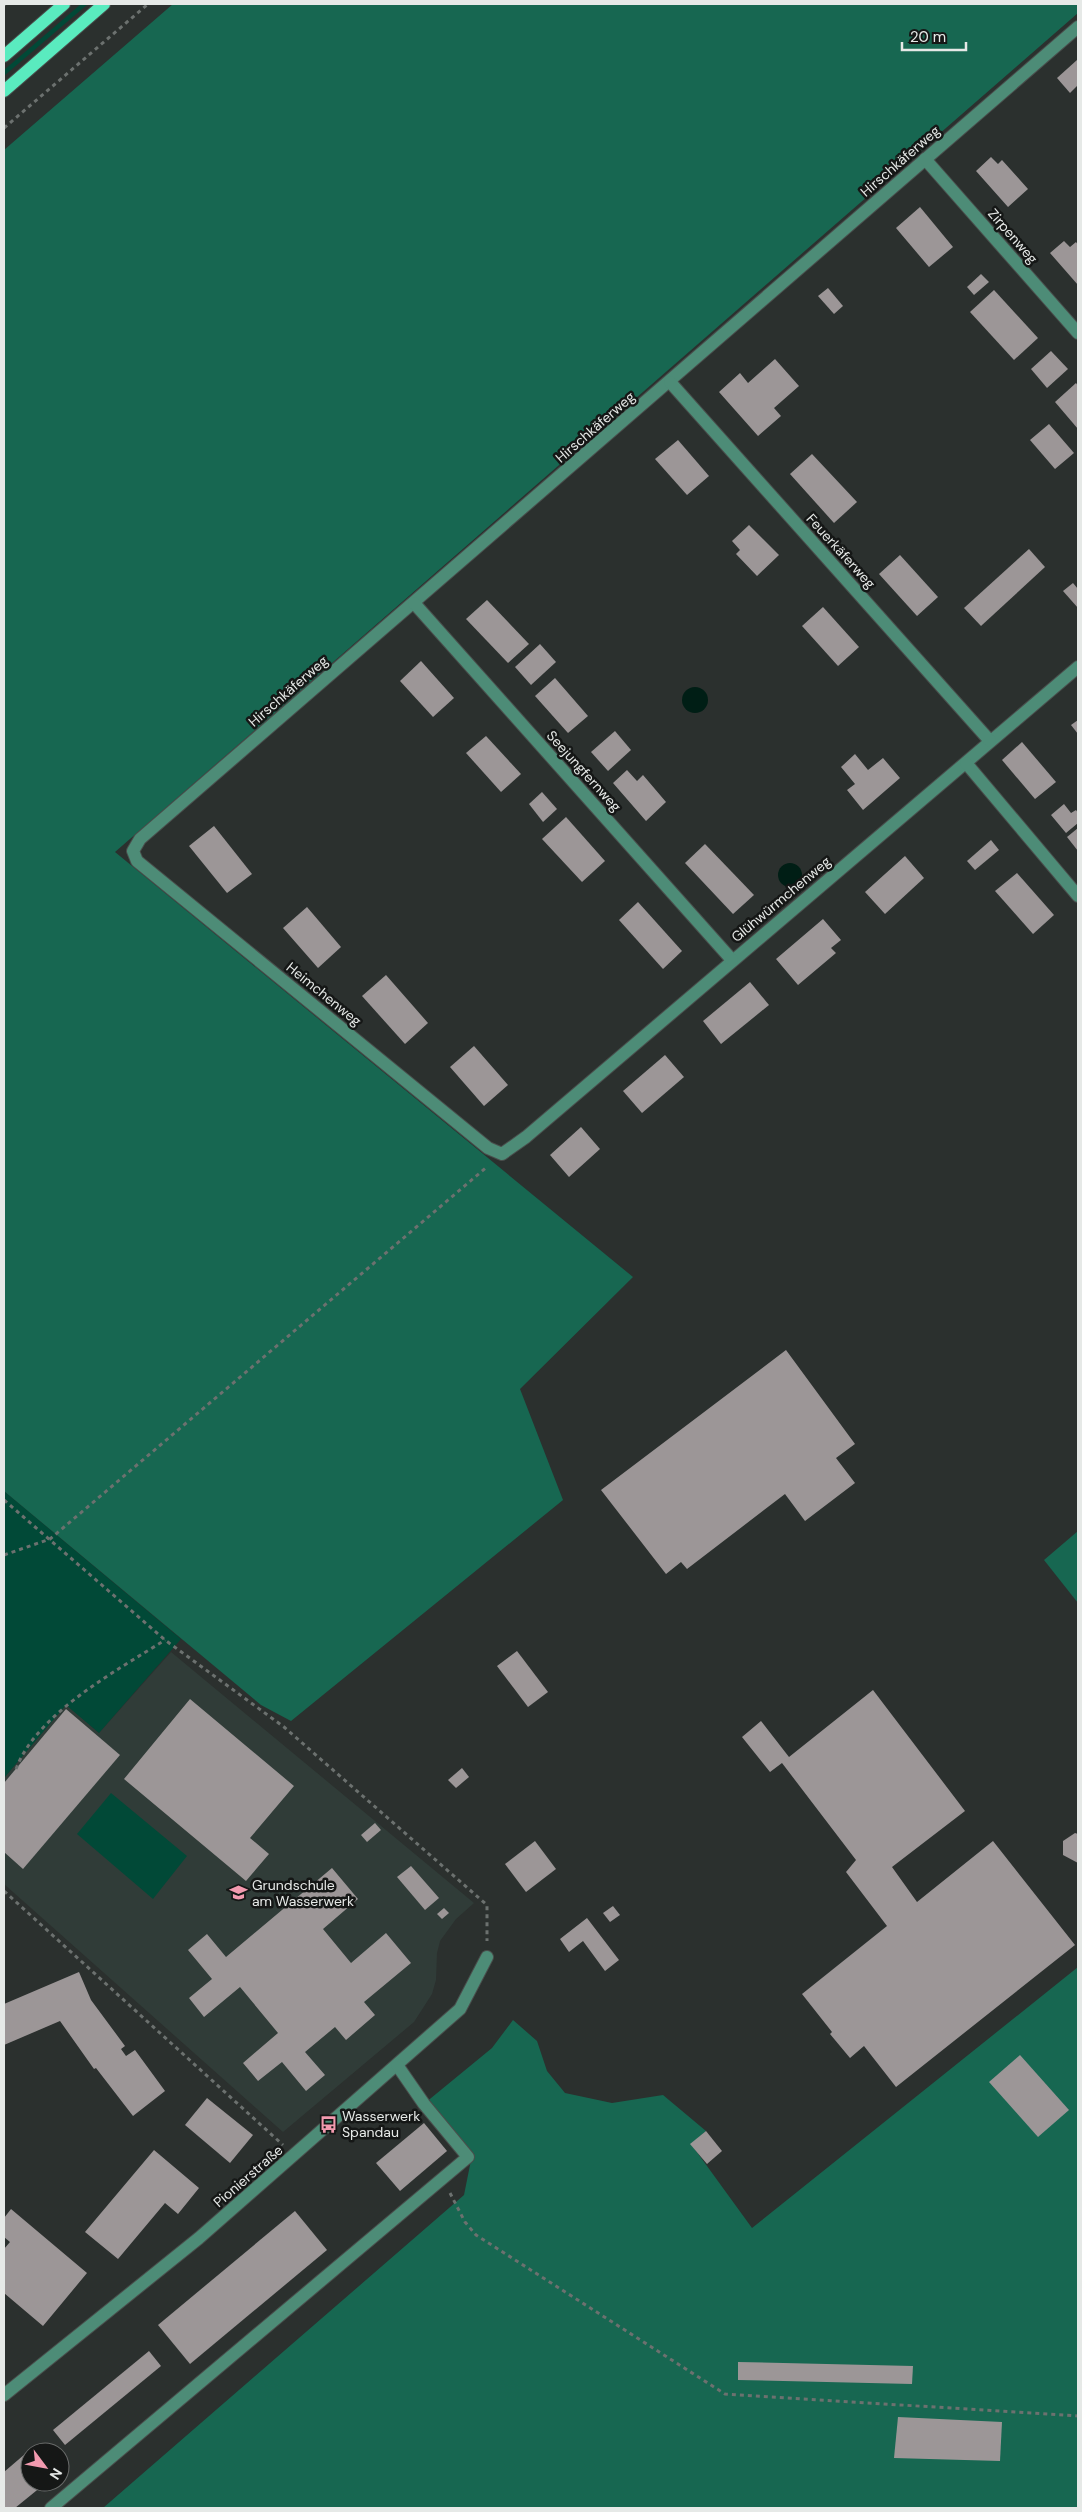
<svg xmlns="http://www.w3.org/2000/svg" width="1082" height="2512" font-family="'DM Sans',sans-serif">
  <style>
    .built { fill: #303c38 }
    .green { fill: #014937 }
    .forest { fill: #176751 }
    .water { fill: #001e15 }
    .building { fill: #9c9697 }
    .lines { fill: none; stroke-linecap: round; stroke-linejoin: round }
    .minor-casing { stroke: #494e4c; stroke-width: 14 }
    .major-casing { stroke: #494e4c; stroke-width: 14 }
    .path { stroke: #6c716f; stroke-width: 3; stroke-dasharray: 4 4; stroke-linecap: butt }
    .minor { stroke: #4d8c77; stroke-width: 12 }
    .major { stroke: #5aebbf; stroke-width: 12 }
    .labels { text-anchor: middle; stroke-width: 5; stroke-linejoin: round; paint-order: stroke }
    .street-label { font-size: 14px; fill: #e6e9e7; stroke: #151716 }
    .poi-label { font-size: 14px; fill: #e6e9e7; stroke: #151716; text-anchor: start }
  </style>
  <rect width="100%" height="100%" fill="#2b302e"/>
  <path class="built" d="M171 1652 474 1903 456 1919 440 1941 437 1953 436 1980 432 1994 414 2022 283 2132 4 1884V1778L66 1704 99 1733Z"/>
  <g class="green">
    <path d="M81 4H88L4 76V70Z"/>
    <path d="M4 1491 181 1639 99 1733 66 1705 4 1778Z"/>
    <path d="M111 1793 187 1856 153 1899 77 1834Z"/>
  </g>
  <g class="forest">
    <path d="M173 4H1078V13L115 852 633 1277 520 1389 563 1500 291 1721 261 1705 4 1491V150Z"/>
    <path d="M1078 1531V1603L1044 1560Z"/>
    <path d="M1078 1967V2508H103L464 2195 471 2160 425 2103 492 2048 513 2020 537 2041 547 2071 565 2093 612 2103 663 2095 706 2131 691 2144 752 2228Z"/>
  </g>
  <g class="water">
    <circle cx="695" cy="700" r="13"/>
    <circle cx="790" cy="875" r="12"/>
  </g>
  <g class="building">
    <path d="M1077 60 1078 85 1070 93 1057 78Z"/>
    <path d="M991 157 998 164 1002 160 1028 189 1008 207 976 171Z"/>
    <path d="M920 207 953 247 929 267 896 228Z"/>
    <path d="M1064 241 1070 247 1076 242 1078 245V285L1050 253Z"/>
    <path d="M981 274 989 282 974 295 967 287Z"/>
    <path d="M828 288 843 306 834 314 818 296Z"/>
    <path d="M994 290 1038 338 1014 360 970 312Z"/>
    <path d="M1051 351 1068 369 1047 388 1031 369Z"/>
    <path d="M775 359 799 386 774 408 781 416 758 436 719 392 740 373 748 383Z"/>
    <path d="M1076 383 1078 386V429L1055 402Z"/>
    <path d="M1049 424 1074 453 1055 469 1030 440Z"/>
    <path d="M678 440 709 476 687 495 655 459Z"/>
    <path d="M812 454 857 502 834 523 790 474Z"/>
    <path d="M749 525 779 555 757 576 736 554 740 550 732 541Z"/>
    <path d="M1029 549 1045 567 981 626 964 608Z"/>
    <path d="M900 555 938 597 917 616 879 574Z"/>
    <path d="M1073 583 1078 589V608L1063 591Z"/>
    <path d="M487 600 529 644 508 663 466 619Z"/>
    <path d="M823 607 859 647 838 666 802 626Z"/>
    <path d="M540 644 556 662 531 685 515 667Z"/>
    <path d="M421 661 454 698 433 717 400 681Z"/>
    <path d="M555 678 588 716 568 733 535 696Z"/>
    <path d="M1078 720V734L1071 725Z"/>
    <path d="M615 731 631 750 608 771 591 752Z"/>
    <path d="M486 736 521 774 501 792 466 753Z"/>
    <path d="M1022 742 1056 782 1035 799 1002 760Z"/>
    <path d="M855 754 868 770 883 758 900 778 863 810 847 790 855 784 841 767Z"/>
    <path d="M627 770 637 781 643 775 666 802 646 821 613 783Z"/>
    <path d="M542 792 557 809 543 822 529 804Z"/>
    <path d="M1064 804 1071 813 1076 810 1078 813V823L1066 833 1051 815Z"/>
    <path d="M566 817 605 861 582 882 542 839Z"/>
    <path d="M214 826 252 874 227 893 189 846Z"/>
    <path d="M1078 828V851L1067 837Z"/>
    <path d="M991 840 999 850 975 870 967 861Z"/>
    <path d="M705 844 754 895 733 914 685 863Z"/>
    <path d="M905 856 924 878 885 914 865 892Z"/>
    <path d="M1017 873 1054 915 1033 934 995 891Z"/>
    <path d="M638 902 682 951 663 969 619 920Z"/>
    <path d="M307 907 341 947 318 968 283 928Z"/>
    <path d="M823 919 841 940 831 948 836 953 798 985 776 959Z"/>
    <path d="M386 975 428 1023 405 1044 362 996Z"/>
    <path d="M750 982 769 1005 721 1044 703 1021Z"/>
    <path d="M474 1046 508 1085 484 1106 450 1067Z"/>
    <path d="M665 1055 684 1077 642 1113 623 1091Z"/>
    <path d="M581 1127 600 1149 569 1177 550 1155Z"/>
    <path d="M786 1350 855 1444 836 1458 855 1483 805 1521 785 1494 687 1569 681 1562 666 1574 601 1490Z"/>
    <path d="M517 1651 548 1692 528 1707 497 1666Z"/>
    <path d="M873 1690 965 1811 892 1867 917 1902 993 1841 1075 1945 896 2087 864 2046 850 2058 830 2034 832 2032 802 1994 887 1926 846 1872 856 1860 782 1763 770 1772 742 1737 761 1721 789 1757Z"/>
    <path d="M190 1699 294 1786 250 1838 269 1854 246 1881 124 1779Z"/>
    <path d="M66 1709 120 1755 23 1869 4 1852V1783Z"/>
    <path d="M462 1768 469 1777 456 1788 448 1780Z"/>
    <path d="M375 1823 381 1830 367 1842 361 1835Z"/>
    <path d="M1075 1833 1078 1834V1863L1063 1855V1841Z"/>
    <path d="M535 1841 556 1869 526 1892 505 1864Z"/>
    <path d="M411 1866 439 1898 425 1910 397 1877Z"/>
    <path d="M332 1868 358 1899 323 1929 351 1963 386 1933 411 1963 364 2002 375 2015 346 2040 335 2027 305 2052 325 2075 306 2091 282 2062 258 2081 243 2063 278 2033 240 1987 204 2017 189 1998 212 1979 188 1950 207 1934 226 1957Z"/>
    <path d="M613 1906 620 1915 610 1922 603 1913Z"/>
    <path d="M444 1908 449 1913 442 1919 437 1914Z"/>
    <path d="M587 1918 619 1960 605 1971 583 1941 569 1952 560 1939Z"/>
    <path d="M79 1972 91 2000 125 2046 121 2049 126 2056 135 2050 165 2091 133 2116 96 2068 94 2069 60 2021 4 2045V2004Z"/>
    <path d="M1020 2055 1069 2110 1038 2137 989 2082Z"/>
    <path d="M207 2098 253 2135 230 2163 185 2125Z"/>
    <path d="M424 2123 447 2151 400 2191 376 2163Z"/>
    <path d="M706 2131 722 2151 707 2164 690 2144Z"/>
    <path d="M154 2150 199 2188 178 2214 165 2203 118 2259 85 2232Z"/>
    <path d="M11 2209 87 2273 43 2326 4 2293V2249L10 2242 4 2237V2218Z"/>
    <path d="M295 2211 327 2250 190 2364 158 2325Z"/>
    <path d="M149 2351 161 2366 65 2445 53 2430Z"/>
    <path d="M738 2362 913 2366 912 2384 738 2380Z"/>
    <path d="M898 2417 1002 2422 1000 2461 894 2458Z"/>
    <path d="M25 2454 30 2459V2482H47L15 2508H4V2472Z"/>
  </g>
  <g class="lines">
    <defs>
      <g id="minor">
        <path d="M1078 27 140 839 133 851 137 861 488 1148 502 1154 526 1137 1078 667"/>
        <path d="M925 159 1078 333"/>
        <path d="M670 382 990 741"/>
        <path d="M414 603 732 960"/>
        <path d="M966 763 1078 896"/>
        <path d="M4 2395 199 2238 460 2009 487 1957"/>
        <path d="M51 2508 468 2157 424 2104 397 2065"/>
      </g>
      <g id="major">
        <path d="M4 56 64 4"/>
        <path d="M4 91 104 4"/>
      </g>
    </defs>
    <use href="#minor" class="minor-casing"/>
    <use href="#major" class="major-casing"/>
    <g class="path">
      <path d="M4 5 5 4"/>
      <path d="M4 128 148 4"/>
      <path d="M4 1500 165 1640 284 1727 487 1905V1941"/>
      <path d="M4 1555 50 1539 488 1166"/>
      <path d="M16 1769C37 1713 116 1671 165 1640"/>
      <path d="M4 1891 283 2145"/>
      <path d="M450 2193 465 2222 476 2235 725 2394 1078 2416"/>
    </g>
    <use href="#minor" class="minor"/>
    <use href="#major" class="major"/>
  </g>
  <defs>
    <symbol id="school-bare" viewBox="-9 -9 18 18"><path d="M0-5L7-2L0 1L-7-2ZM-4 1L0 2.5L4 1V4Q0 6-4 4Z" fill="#f29aaf" stroke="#151716" stroke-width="2.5" paint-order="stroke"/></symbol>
    <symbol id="bus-bare" viewBox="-9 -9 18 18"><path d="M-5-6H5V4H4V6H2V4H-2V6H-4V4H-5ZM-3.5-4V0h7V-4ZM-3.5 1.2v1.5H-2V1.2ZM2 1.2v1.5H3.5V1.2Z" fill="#f29aaf" stroke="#151716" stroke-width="2.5" paint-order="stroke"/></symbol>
  </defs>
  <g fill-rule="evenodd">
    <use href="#school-bare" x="226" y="1880" width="25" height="25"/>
    <use href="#bus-bare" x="316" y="2112" width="25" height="25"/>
  </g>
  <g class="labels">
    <g class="street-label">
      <text transform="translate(900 161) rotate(-41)" y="5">Hirschkäferweg</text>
      <text transform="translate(1013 236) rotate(49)" y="5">Zirpenweg</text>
      <text transform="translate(595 427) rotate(-41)" y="5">Hirschkäferweg</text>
      <text transform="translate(841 551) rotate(48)" y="5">Feuerkäferweg</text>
      <text transform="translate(288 691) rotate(-41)" y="5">Hirschkäferweg</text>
      <text transform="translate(584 771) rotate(48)" y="5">Seejungfernweg</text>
      <text transform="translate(781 899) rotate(-40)" y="5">Glühwürmchenweg</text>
      <text transform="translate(324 994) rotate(39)" y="5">Heimchenweg</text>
      <text transform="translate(248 2176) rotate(-41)" y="5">Pionierstraße</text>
    </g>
    <g class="poi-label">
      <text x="252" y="1890">Grundschule<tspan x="252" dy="16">am Wasserwerk</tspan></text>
      <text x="342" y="2121">Wasserwerk<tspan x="342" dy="16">Spandau</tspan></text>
    </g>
  </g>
  <rect width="1082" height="2512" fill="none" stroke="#e6e9e7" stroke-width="10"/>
  <g transform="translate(45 2467) rotate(122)"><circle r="24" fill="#151716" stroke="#696b6a"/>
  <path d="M0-4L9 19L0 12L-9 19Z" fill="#f29aaf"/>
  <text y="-8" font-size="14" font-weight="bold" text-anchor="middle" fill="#e6e9e7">N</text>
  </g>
  <path d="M902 42v8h64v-8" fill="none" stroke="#e6e9e7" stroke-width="2.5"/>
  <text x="910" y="42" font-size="15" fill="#e6e9e7" stroke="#151716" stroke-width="4" paint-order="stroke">20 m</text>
</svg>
